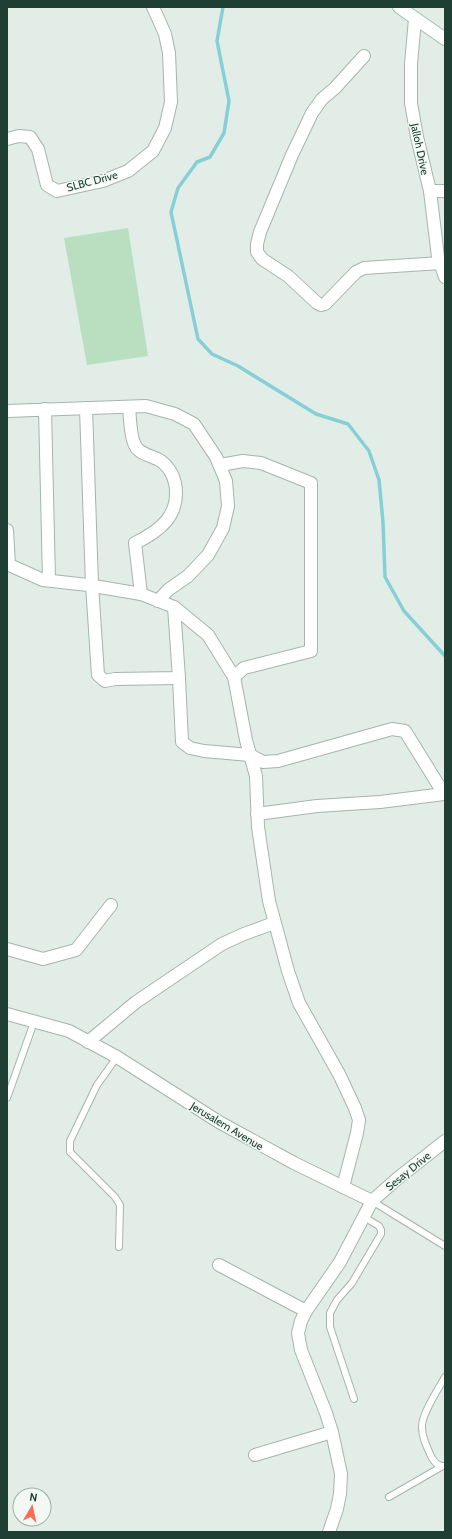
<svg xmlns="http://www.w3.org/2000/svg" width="452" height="1539" font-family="Cabin,sans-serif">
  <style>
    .pitch { fill: #b9dfc0 }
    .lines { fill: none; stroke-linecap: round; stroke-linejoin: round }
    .stream { stroke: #86d0d5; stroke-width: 3.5 }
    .lane-casing { stroke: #a4b5ae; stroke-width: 8 }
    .street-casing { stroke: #a4b5ae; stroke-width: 14 }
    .secondary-casing { stroke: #a2bcb1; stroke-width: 14 }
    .lane { stroke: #fff; stroke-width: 6 }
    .street { stroke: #fff; stroke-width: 12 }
    .secondary { stroke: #fff; stroke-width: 12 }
    .labels { text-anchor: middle; stroke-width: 3; stroke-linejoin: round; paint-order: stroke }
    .street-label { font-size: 11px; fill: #203f34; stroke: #f2f9f5 }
  </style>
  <rect width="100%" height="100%" fill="#e2ede7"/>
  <path class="pitch" d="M128 228 148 356 87 365 64 238Z"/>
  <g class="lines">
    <path class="stream" d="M223 7 217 41 229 101 224 133 210 157 197 162 178 188 171 212 198 339 212 354 238 366 316 414 348 424 369 451 379 480 383 522 385 577 404 611 445 656"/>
    <defs>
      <g id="lane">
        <path d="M117 1057 97 1085 70 1141V1152L115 1197 120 1205 119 1247"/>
        <path d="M7 1098 34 1022"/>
        <path d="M372 1201 445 1246"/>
        <path d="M445 1377C439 1388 421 1415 422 1427 422 1437 426 1445 430 1454 433 1461 437 1467 445 1466"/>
        <path d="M354 1399 330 1327V1313L337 1300 352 1283 381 1234V1230L379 1226 364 1217"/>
        <path d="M389 1497 441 1467"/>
      </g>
      <g id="street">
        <path d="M415 19 411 64V103L417 137 430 191 438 257 445 277"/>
        <path d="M364 56 335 88 322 99 312 113 292 155 260 232 257 244V252L262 259 288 276 317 303 321 305 325 304 356 272 364 268 441 263"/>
        <path d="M7 139 19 136 30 137 38 149 47 185 57 191 103 181 128 171 153 151 165 128 171 102 169 53 165 34 153 7"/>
        <path d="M430 191H445"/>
        <path d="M129 407C130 417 130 433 134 443 138 455 152 455 161 461 169 467 173 474 175 483 181 515 160 531 135 543L141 594"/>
        <path d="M86 408 92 585 98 675 105 681 115 679 179 678 174 607"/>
        <path d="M45 409 49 580"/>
        <path d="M7 411 146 406 175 414 194 424 216 457 226 481 228 506 223 528 208 555 188 576 168 590 158 601"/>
        <path d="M220 465 243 461 261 463 311 483V651L244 668 234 677"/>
        <path d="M7 530 9 565"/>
        <path d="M7 564 43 580 88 585 141 594 174 607 208 635 234 677 246 740 256 776 258 827 269 901 288 971 299 1003 339 1074 355 1108 359 1120 357 1133 343 1187"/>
        <path d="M179 678 182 742 190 748 204 751 250 755 263 762 278 761 392 729 405 731 444 794 380 802 317 806 257 814"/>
        <path d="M7 949 43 959 76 950 111 905"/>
        <path d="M7 1014 69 1031 117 1057 219 1122 294 1163 372 1201"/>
        <path d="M88 1042 136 1002 222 944 244 934 274 923"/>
        <path d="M219 1265 306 1311"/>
        <path d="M255 1455 332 1432"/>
        <path d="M329 1532 337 1509 340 1494 341 1474 332 1432 326 1413 301 1350 298 1333 301 1321 306 1311 340 1262 372 1201 398 1178 445 1141"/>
      </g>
      <path id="secondary" d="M399 7 445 39"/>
    </defs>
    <use href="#lane" class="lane-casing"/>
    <use href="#street" class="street-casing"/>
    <use href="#secondary" class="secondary-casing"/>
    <use href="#lane" class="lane"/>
    <use href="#street" class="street"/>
    <use href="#secondary" class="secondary"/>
  </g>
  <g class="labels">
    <g class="street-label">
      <text transform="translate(420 149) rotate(78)" y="4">Jalloh Drive</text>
      <text transform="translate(92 181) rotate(-15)" y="4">SLBC Drive</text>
      <text transform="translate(227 1126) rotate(31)" y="4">Jerusalem Avenue</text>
      <text transform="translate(408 1171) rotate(-39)" y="4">Sesay Drive</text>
    </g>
  </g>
  <rect width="452" height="1539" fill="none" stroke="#203f34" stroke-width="16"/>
  <g transform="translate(32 1507) rotate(9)"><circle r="19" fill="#f2f9f5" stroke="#9eafa8"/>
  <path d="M0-3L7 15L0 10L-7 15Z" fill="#fa6d52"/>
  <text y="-6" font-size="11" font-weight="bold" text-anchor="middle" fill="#203f34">N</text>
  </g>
</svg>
